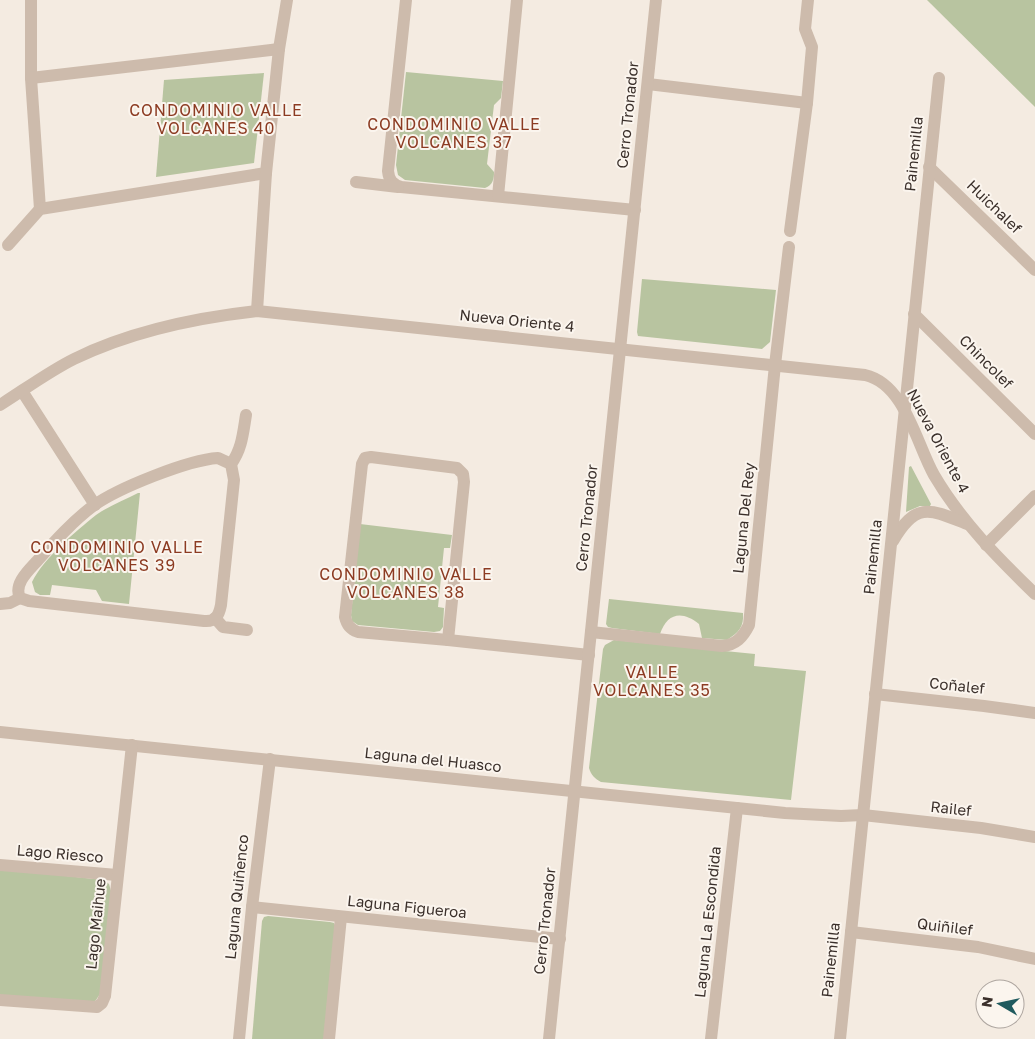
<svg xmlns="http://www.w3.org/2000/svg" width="1035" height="1039" font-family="'Golos Text',sans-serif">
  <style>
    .green { fill: #b8c4a0 }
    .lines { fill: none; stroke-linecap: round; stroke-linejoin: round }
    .minor { stroke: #cdbbac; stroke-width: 12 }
    .labels { text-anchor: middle; stroke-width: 4; stroke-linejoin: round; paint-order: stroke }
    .street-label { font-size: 15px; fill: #3b302b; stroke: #fbf5ee }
    .neighbourhood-label { font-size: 16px; letter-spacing: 1px; fill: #8c3b22; stroke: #fbf5ee }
  </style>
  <rect width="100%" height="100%" fill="#f4ebe1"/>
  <g class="green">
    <path d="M927 0H1035V107Z"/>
    <path d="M406 72 503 81 501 98 494 105 487 164 494 172C494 179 493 185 485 188L405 180 398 175 396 165Z"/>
    <path d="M264 73 254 163 156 177 164 80Z"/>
    <path d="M642 279 776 290 770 342 762 349 638 336 637 332Z"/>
    <path d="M911 466 931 504 930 506H920L906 512 909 467Z"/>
    <path d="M138 493H140L129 604 102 601 96 590 52 585 50 595H40L35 592 32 582C44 558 75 532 96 515 109 506 124 500 138 493Z"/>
    <path d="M360 524 452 535 450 548H444L438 607 444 608 443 627 440 631 434 632 358 625 352 621 351 615Z"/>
    <path d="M609 599 743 613C744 627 739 632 727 640L702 638 699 624C682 610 667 613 660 634L612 628 608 627 606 624Z"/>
    <path d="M614 640 755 654 754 666 806 671 791 800 601 782C595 779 591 775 589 768L603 649 605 645Z"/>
    <path d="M0 869 104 880 109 884 111 891 100 994 96 1000 91 1004 0 995Z"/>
    <path d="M268 916 330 922 334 923 336 927 324 1039H252L262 921 264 917Z"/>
  </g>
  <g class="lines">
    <g class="minor">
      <path d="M31 0V78L40 209"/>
      <path d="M406 0 388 171C389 180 392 184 401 187L635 210"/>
      <path d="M31 78 279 49"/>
      <path d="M648 84 807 103"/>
      <path d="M929 167 1035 270"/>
      <path d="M356 182 398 187"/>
      <path d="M498 196 517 0"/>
      <path d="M790 231 807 103 812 47 805 29 808 0"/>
      <path d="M8 245 40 209 266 173 279 49 287 0"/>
      <path d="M257 311 266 173"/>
      <path d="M914 314 1035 434"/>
      <path d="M22 391 95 505"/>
      <path d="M0 405C24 390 48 372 74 359 131 331 194 318 257 311L865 375C905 384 916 443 934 475 961 521 997 557 1035 594"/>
      <path d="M371 457 457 468 463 474 464 482 448 640 358 632C350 629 347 625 345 617L362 464 365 458Z"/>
      <path d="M218 458 231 464 234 480 221 605C219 615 216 622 204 621L29 601 20 598C13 584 29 570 38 560 55 541 73 521 93 506 118 488 188 460 218 458Z"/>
      <path d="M231 464C242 449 243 433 246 415"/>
      <path d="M893 541C916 501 930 509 967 524"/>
      <path d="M986 545 1035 496"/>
      <path d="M0 604 10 603 20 598"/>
      <path d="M215 618 223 627 247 630"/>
      <path d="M591 632 722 646C736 645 743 637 749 625L775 365 789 247"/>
      <path d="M448 640 589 655"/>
      <path d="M875 694 984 706 1035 713"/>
      <path d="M0 732 785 813 841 816 863 815 981 828 1035 837"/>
      <path d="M0 865 117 875"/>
      <path d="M252 907 560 939"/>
      <path d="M851 932 978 947 1035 959"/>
      <path d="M0 1000 97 1007 102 1003 105 996 132 745"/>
      <path d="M239 1039 252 907 270 759"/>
      <path d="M329 1039 341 917"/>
      <path d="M549 1039 656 0"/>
      <path d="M711 1039 737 808"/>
      <path d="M840 1039 939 78"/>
    </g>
  </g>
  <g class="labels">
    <g class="street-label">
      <text transform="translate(628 115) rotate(-84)" y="5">Cerro Tronador</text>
      <text transform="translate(914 154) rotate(-84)" y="5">Painemilla</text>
      <text transform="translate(994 207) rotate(44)" y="5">Huichalef</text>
      <text transform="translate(517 321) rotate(6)" y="5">Nueva Oriente 4</text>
      <text transform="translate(986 362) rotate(45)" y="5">Chincolef</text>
      <text transform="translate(938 441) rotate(62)" y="5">Nueva Oriente 4</text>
      <text transform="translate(587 518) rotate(-84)" y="5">Cerro Tronador</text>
      <text transform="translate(744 518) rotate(-84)" y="5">Laguna Del Rey</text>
      <text transform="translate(873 557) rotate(-84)" y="5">Painemilla</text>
      <text transform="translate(957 686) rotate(6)" y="5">Coñalef</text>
      <text transform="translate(433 760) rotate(6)" y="5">Laguna del Huasco</text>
      <text transform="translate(951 809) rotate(6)" y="5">Railef</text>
      <text transform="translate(60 854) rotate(5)" y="5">Lago Riesco</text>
      <text transform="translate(237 897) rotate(-84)" y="5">Laguna Quiñenco</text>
      <text transform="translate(407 907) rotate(6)" y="5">Laguna Figueroa</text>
      <text transform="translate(545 921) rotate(-84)" y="5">Cerro Tronador</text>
      <text transform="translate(708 922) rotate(-84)" y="5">Laguna La Escondida</text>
      <text transform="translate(96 924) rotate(-84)" y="5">Lago Maihue</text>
      <text transform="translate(945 927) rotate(7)" y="5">Quiñilef</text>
      <text transform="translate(831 960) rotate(-84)" y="5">Painemilla</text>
    </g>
    <g class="neighbourhood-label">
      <text x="216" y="116">CONDOMINIO VALLE<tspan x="216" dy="18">VOLCANES 40</tspan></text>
      <text x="454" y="130">CONDOMINIO VALLE<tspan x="454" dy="18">VOLCANES 37</tspan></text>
      <text x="117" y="553">CONDOMINIO VALLE<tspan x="117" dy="18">VOLCANES 39</tspan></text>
      <text x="406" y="580">CONDOMINIO VALLE<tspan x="406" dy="18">VOLCANES 38</tspan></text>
      <text x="652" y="678">VALLE<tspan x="652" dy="18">VOLCANES 35</tspan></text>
    </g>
  </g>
  <g transform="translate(1000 1004) rotate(279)"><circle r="24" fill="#fbf5ee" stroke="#aea6a0"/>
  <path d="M0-4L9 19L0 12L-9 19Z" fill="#1f5a5e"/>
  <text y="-8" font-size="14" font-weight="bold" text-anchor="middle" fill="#3b302b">N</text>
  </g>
</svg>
